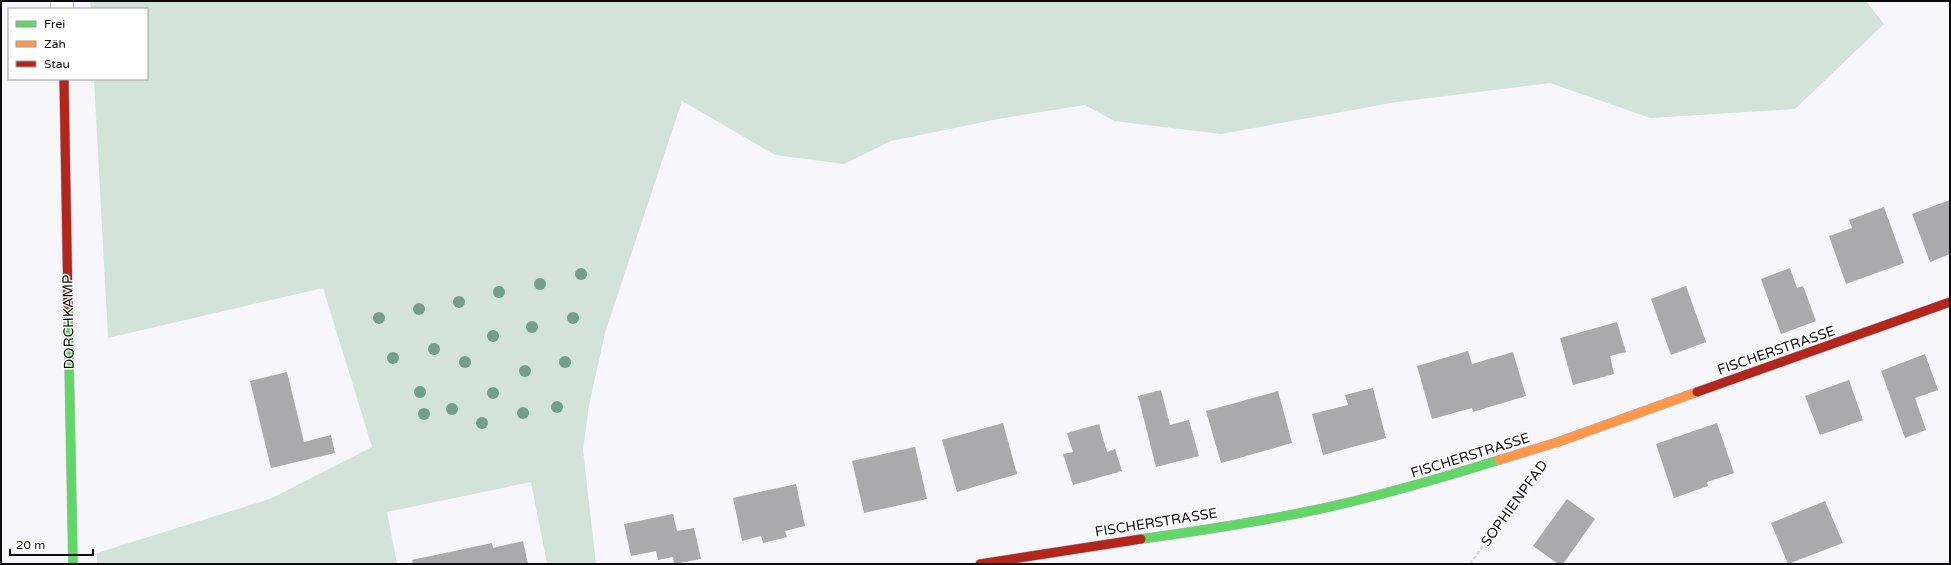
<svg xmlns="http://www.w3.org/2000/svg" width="1951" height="565" font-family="'Varela Round',sans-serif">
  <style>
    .green { fill: #d3e3db }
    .building { fill: #aaa9ac }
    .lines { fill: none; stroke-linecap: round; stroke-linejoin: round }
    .street-casing { stroke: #bababe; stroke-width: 24 }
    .fast-casing { stroke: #bababe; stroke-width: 10 }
    .slow-casing { stroke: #bababe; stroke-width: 10 }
    .jam-casing { stroke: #bababe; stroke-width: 10 }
    .path { stroke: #d8d8d8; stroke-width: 2.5; stroke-dasharray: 4 2; stroke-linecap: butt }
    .street { stroke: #fefefe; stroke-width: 22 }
    .fast { stroke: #63d668; stroke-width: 9 }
    .slow { stroke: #ff974d; stroke-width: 9 }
    .jam { stroke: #b3261e; stroke-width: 9 }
    .tree { fill: #749d8e }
    .labels { text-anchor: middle; stroke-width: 3; stroke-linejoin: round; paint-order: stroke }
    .street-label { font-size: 14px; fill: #0b0b0d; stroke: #fff }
  </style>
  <rect width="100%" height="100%" fill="#f7f7fb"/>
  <path class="green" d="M90 1H1866L1884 24 1795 109 1650 118 1550 83 1397 102 1221 134 1114 121 1085 105 998 119 891 141 844 164 775 155 682 101 605 333 589 405 583 450 596 564H547L531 482 387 512 397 564H97V553L270 499 372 447 323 288 108 338 94 79H147V9H91Z"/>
  <g class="building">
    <path d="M1950 200V254L1930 262 1912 214Z"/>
    <path d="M1884 207 1904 263 1846 284 1829 236 1852 228 1849 220Z"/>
    <path d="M1790 268 1797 288 1803 286 1816 321 1781 334 1761 279Z"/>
    <path d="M1686 286 1706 342 1671 355 1651 299Z"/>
    <path d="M1617 322 1626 352 1610 356 1614 374 1573 385 1560 338Z"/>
    <path d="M1468 351 1472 364 1513 352 1526 396 1473 412 1472 408 1432 419 1417 366Z"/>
    <path d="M1925 354 1938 390 1915 398 1926 430 1905 438 1881 371Z"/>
    <path d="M287 372 304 442 331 435 335 453 271 468 250 381Z"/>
    <path d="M1849 380 1863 420 1820 435 1805 396Z"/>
    <path d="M1373 388 1386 438 1323 455 1312 414 1348 405 1345 395Z"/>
    <path d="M1161 390 1170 425 1189 420 1199 456 1156 467 1138 396Z"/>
    <path d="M1278 391 1292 443 1221 463 1206 411Z"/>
    <path d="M1003 423 1017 474 957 492 942 440Z"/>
    <path d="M1717 423 1734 473 1707 482 1708 486 1674 498 1656 444Z"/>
    <path d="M1099 424 1107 452 1115 449 1122 471 1073 485 1063 454 1073 452 1067 433Z"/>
    <path d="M915 447 927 499 864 513 852 461Z"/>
    <path d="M796 484 805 526 785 531 787 537 763 543 761 536 742 541 733 498Z"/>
    <path d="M1567 499 1595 519 1563 564H1558L1533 546Z"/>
    <path d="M1825 501 1843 543 1788 564 1771 523Z"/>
    <path d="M673 514 677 531 694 528 701 559 674 564 673 557 658 560 656 551 631 556 624 524Z"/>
    <path d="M523 541 528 564H413L412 560 492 543 493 548Z"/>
  </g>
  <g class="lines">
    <defs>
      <path id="street" d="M62 1V9"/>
      <g id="fast">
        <path d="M68 305 73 564"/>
        <path d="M1141 539C1199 531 1257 522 1315 510 1377 497 1438 479 1499 460"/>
      </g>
      <path id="slow" d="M1499 460 1558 442 1697 392"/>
      <g id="jam">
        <path d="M64 79 68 305"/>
        <path d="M1697 392 1950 302"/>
        <path d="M980 564 1141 539"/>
      </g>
    </defs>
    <use href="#street" class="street-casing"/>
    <use href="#fast" class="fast-casing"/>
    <use href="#slow" class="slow-casing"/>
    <use href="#jam" class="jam-casing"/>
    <path class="path" d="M1470 564 1533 477"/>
    <use href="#street" class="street"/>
    <use href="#fast" class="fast"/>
    <use href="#slow" class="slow"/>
    <use href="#jam" class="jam"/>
  </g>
  <g class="tree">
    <circle cx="581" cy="274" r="6"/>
    <circle cx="540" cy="284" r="6"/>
    <circle cx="499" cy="292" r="6"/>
    <circle cx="459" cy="302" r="6"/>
    <circle cx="419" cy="309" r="6"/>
    <circle cx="379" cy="318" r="6"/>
    <circle cx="573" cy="318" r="6"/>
    <circle cx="532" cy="327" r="6"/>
    <circle cx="493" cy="336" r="6"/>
    <circle cx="434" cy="349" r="6"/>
    <circle cx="393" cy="358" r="6"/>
    <circle cx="465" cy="362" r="6"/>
    <circle cx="565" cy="362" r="6"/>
    <circle cx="525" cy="371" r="6"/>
    <circle cx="420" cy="392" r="6"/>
    <circle cx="493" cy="393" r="6"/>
    <circle cx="557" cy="407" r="6"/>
    <circle cx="452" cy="409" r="6"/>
    <circle cx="523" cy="413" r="6"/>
    <circle cx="424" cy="414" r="6"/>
    <circle cx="482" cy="423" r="6"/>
  </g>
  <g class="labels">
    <g class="street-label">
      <text transform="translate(68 322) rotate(-91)" y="5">DORCHKAMP</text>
      <text transform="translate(1776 350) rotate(-19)" y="5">FISCHERSTRASSE</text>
      <text transform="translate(1470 455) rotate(-17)" y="5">FISCHERSTRASSE</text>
      <text transform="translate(1514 503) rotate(-54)" y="5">SOPHIENPFAD</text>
      <text transform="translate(1156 522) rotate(-9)" y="5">FISCHERSTRASSE</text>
    </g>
  </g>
  <rect width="1951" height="565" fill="none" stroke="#0b0b0d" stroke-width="4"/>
  <rect x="8" y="8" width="140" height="72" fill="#ffffff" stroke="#9d9d9e"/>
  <rect x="16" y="21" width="20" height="6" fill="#63d668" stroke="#9d9d9e"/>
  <text x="44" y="28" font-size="12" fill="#0b0b0d">Frei</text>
  <rect x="16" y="41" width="20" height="6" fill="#ff974d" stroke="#9d9d9e"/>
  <text x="44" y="48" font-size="12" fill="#0b0b0d">Zäh</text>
  <rect x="16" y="61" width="20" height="6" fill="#b3261e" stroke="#9d9d9e"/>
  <text x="44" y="68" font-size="12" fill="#0b0b0d">Stau</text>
  <path d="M10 549v6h83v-6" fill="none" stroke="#0b0b0d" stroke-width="2"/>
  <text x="16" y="549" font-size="12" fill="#0b0b0d" stroke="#ffffff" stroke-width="3" paint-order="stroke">20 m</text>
</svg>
